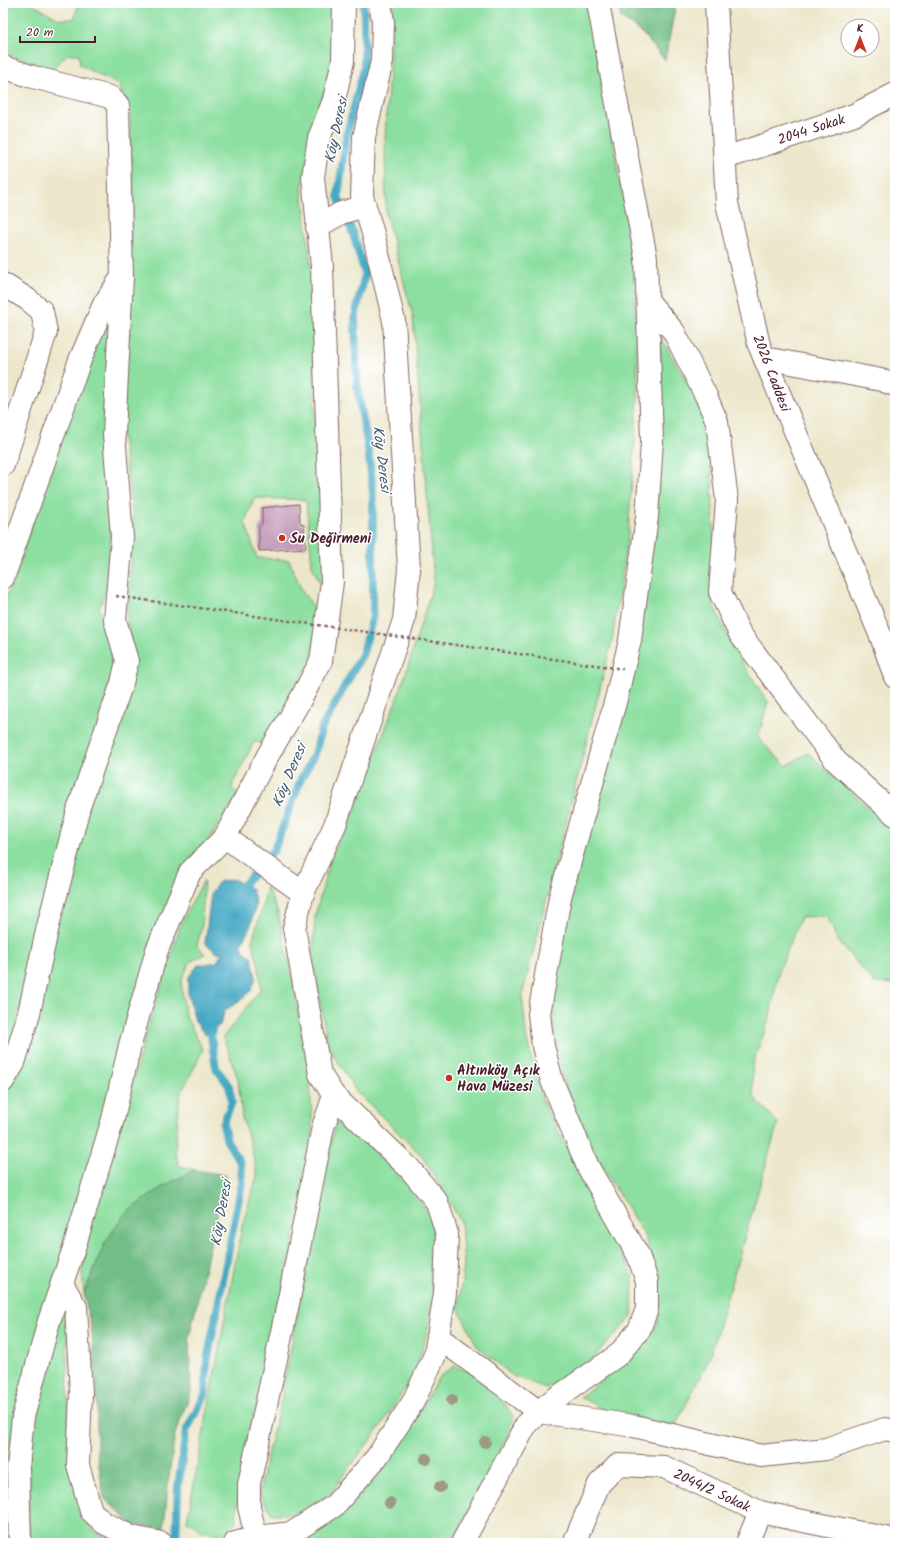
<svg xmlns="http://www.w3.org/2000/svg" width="898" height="1546" font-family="Kalam,sans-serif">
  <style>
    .green { fill: #8cdfa0; stroke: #6b7f66 }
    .forest { fill: #71be86; stroke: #5e6e58 }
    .water { fill: #42a7c2; stroke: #466376 }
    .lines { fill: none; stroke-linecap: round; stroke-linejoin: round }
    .stream { stroke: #42a7c2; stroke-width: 8 }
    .building { fill: #c49cb9 }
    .minor-casing { stroke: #836563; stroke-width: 24 }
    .minor { stroke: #fff; stroke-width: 22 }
    .path-bridge { stroke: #836563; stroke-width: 2.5; stroke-dasharray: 3 3; stroke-linecap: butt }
    .tree { fill: #9e9986 }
    .poi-dot { fill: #c8321e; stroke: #fff; stroke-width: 1.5 }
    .labels { text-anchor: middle; stroke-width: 3; stroke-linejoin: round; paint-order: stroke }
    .street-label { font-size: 14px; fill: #4a1f2b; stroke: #fff }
    .poi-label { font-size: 14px; font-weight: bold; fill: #4a1f2b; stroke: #fff; text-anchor: start }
    .water-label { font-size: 15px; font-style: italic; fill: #465c6f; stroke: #fff }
  </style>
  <rect width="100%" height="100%" fill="#fff"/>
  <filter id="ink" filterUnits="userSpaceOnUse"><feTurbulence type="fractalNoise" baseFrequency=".025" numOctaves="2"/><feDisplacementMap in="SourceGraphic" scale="8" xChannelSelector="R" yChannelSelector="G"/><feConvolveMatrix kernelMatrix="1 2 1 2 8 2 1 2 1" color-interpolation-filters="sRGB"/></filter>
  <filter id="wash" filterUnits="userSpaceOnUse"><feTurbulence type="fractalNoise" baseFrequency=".012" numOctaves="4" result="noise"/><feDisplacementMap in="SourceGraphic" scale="16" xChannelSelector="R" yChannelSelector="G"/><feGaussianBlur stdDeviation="0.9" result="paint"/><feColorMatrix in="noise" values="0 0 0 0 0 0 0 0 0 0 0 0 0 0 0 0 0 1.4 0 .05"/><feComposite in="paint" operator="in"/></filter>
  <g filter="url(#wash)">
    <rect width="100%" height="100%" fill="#ece7cb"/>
    <g class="green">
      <path d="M3 3H30L59 19H74L79 3H338L329 74 311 140 302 189 313 282 316 463 323 527 325 593 312 566 306 500 254 498 245 522 257 558 289 560 302 591 319 614 311 660 266 743 254 742 231 788 239 794 211 836 193 857 90 1163 68 1224 60 1268 17 1406 6 1465 8 1517 11 1543H3V1100L18 1072 83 819 135 663 127 623 133 517 120 421 133 198 130 112 119 85 80 65 79 54H67L52 70 3 52Z"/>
      <path d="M393 3H587L633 251 638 396 628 535 612 641 522 996 527 1040 544 1105 600 1209 633 1275 632 1317 592 1359 546 1388 513 1376 477 1346 458 1308 464 1265 461 1222 423 1157 356 1091 328 1046 313 961 315 916 331 857 357 802 401 688 434 582 413 317 386 215 385 137Z"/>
      <path d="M113 303 112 505 110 553 107 588 99 609 108 627 116 654 107 694 8 1056 3 1065V604L16 576 39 500 93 340Z"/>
      <path d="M660 336 701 407 711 458 714 535 713 604 735 652 768 702 758 738 786 766 808 753 895 832V984L874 983 838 941 827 916 801 917 779 970 769 1020 752 1065 753 1096 778 1123 709 1359 675 1426 606 1411 580 1397 634 1354 658 1324 659 1275 643 1233 598 1160 564 1083 553 1021 557 956 580 862 614 747 633 672 654 535 663 404Z"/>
      <path d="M204 880 202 925 197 945 205 954 190 962 181 981 185 1015 203 1050 180 1095 175 1150 179 1166 195 1170 162 1187 105 1243 84 1293 82 1272 90 1224 111 1159 148 1026 182 921Z"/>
      <path d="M267 887 278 913 294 984 310 1083 312 1118V1154L266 1369 244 1450 235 1524 222 1534 204 1532 187 1521 242 1226 257 1176 252 1150 242 1117 238 1079 223 1037 261 989 259 966 252 941 263 906Z"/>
      <path d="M335 1122 357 1133 411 1187 431 1217 436 1251 430 1320 417 1369 383 1423 328 1496 294 1514H272L259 1494 264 1468 281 1400 317 1210Z"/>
      <path d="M62 1308 68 1319 67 1359 69 1434 76 1495 92 1531 120 1543H29V1423Z"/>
      <path d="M454 1366 472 1373 501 1398 513 1416 508 1435 452 1543H277L312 1532 354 1503 405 1436 439 1377Z"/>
    </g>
    <g class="forest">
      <path d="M617 3H676L665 60 641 32 621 18Z"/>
      <path d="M195 1170 226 1175 189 1338 191 1392 175 1434 168 1484 164 1528 133 1525 104 1498 97 1454V1399L92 1331 84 1294 105 1243 125 1213 162 1187Z"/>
    </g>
    <path class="water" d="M233 879 252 889 256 905 250 927 241 944 244 951 252 957 256 978 251 991 239 1002 225 1010 220 1025 205 1035 195 1021 188 995V978L198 965 217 962 222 953 216 952 205 943 211 893 219 882Z"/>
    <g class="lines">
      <g class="stream">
        <path d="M240 894 242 887 274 850 301 779 316 751 321 729 363 653 373 616V491L368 448 357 386 355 317 365 274 353 234 338 196 346 138 364 68V11L363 3"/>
        <path d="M176 1543 178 1487 186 1431 205 1395 207 1362 242 1182 241 1164 227 1141 223 1124 232 1102 229 1086 216 1068 211 1036 213 1020"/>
      </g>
    </g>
    <g id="blocks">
      <path class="building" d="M299 504 300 523 304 525 306 548 259 551V527L262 524V508Z"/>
    </g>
  </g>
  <g filter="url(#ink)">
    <use href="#blocks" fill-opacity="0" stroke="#836563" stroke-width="1"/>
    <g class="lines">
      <defs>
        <g id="minor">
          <path d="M716 3 727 203 759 345 882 639 895 677"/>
          <path d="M3 67 33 77 110 97 118 105 122 277 114 434 122 537 115 620 127 661 122 683 79 807 48 926 29 1013 14 1063 3 1081"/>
          <path d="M725 158 854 115 895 94"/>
          <path d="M317 227 341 213 365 206"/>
          <path d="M3 284 27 299 42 311 46 332 3 465"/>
          <path d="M648 301 674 332 706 396 717 422 727 500 720 592 740 634 836 761 895 815"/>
          <path d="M765 358 881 380 895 385"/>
          <path d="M3 578 80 360 104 304 122 277"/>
          <path d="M225 837 303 893"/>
          <path d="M62 1284 76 1307 81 1393 78 1465 91 1511 104 1523 132 1537 161 1543"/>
          <path d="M438 1337 539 1412 634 1426 761 1456 826 1449 885 1429 895 1431"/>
          <path d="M256 1537 249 1507V1484L289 1299 323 1127 334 1096"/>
          <path d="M20 1543 18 1468 23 1417 49 1321 74 1248 113 1119 130 1045 157 950 190 872 225 837 268 755 298 704 321 661 332 582 322 267 313 177 319 138 334 100 343 61 344 3"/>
          <path d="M235 1543 256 1537 292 1533 334 1506 377 1457 413 1402 435 1355 445 1293 447 1234 437 1202 410 1169 334 1096 320 1074 294 928 303 893 335 825 404 620 409 569 394 321 374 237 362 196 364 137 382 61 383 21 380 3"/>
          <path d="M462 1543 527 1423 549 1403 618 1355 639 1330 647 1309V1281L638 1255 588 1167 552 1081 543 1046 539 1014 560 897 616 699 630 640 647 517 652 442 646 258 598 3"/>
          <path d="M574 1543 599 1484 618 1465 664 1467 760 1512 895 1540"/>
          <path d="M747 1543 760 1512"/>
        </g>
      </defs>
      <use href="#minor" class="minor-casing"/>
      <use href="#minor" class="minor"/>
      <path class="path-bridge" d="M116 596 623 669"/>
    </g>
    <g class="tree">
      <circle cx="452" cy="1400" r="6"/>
      <circle cx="485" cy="1442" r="6"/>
      <circle cx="426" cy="1459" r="6"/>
      <circle cx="440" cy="1487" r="6"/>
      <circle cx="390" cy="1503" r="6"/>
    </g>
  </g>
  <g class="poi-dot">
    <circle cx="282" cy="538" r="4"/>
    <circle cx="449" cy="1078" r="4"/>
  </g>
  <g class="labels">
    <g class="street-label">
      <text transform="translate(811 129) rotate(-18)" y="5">2044 Sokak</text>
      <text transform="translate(772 373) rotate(69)" y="5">2026 Caddesi</text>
      <text transform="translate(712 1490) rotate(25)" y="5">2044/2 Sokak</text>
    </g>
    <g class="poi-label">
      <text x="290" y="543">Su Değirmeni</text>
      <text x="457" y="1075">Altınköy Açık<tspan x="457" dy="16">Hava Müzesi</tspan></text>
    </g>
    <g class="water-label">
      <text transform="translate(336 130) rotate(-78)" y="5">Köy Deresi</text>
      <text transform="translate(382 459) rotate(83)" y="5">Köy Deresi</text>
      <text transform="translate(289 775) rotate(-67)" y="5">Köy Deresi</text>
      <text transform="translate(221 1213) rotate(-80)" y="5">Köy Deresi</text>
    </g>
  </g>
  <rect width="898" height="1546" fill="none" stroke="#fff" stroke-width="16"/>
  <g transform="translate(860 38)"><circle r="19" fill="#ffffff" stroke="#b7a5aa"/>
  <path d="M0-3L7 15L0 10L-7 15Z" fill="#c8321e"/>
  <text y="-6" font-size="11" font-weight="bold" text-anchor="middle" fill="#4a1f2b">K</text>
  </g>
  <path d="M20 36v6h75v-6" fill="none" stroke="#4a1f2b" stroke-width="2"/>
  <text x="26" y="36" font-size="12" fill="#4a1f2b" stroke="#ffffff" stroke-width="3" paint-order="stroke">20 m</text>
</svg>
